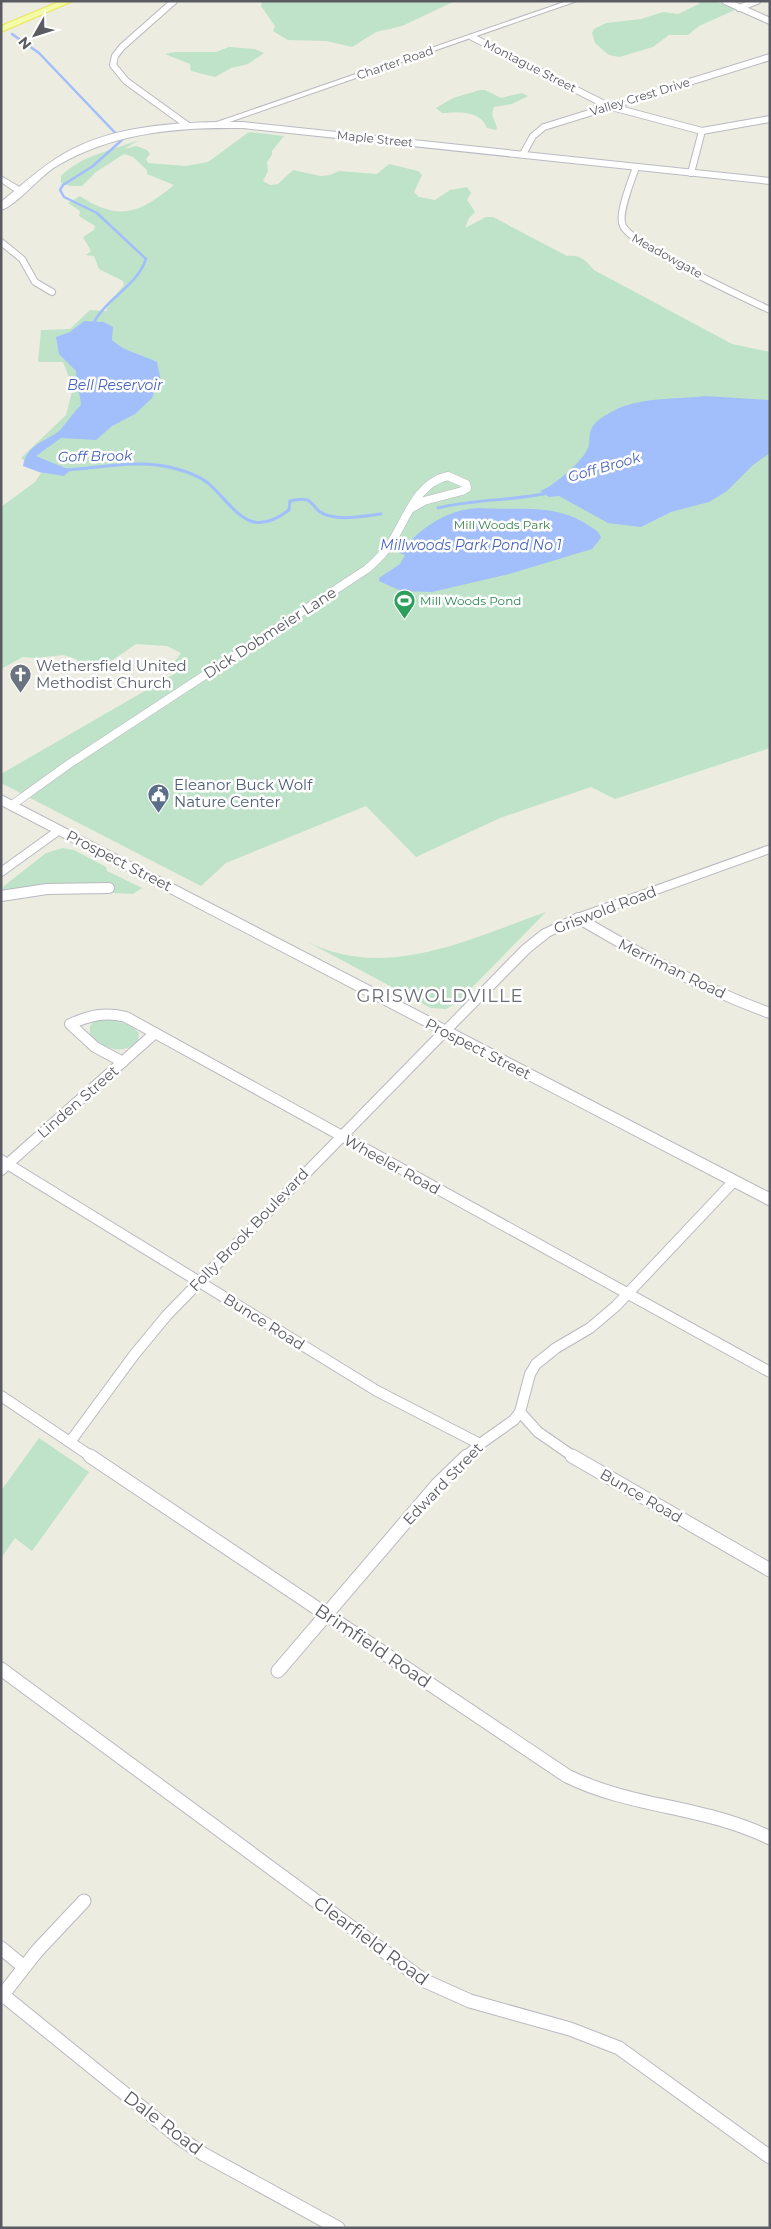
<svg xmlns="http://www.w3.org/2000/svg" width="771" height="2229" font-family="Montserrat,sans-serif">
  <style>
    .green { fill: #bee3c8 }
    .water { fill: #a2befb }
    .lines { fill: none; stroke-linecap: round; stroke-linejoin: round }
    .stream-far1 { stroke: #a2befb; stroke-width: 2.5 }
    .stream { stroke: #a2befb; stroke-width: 3 }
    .minor-far3-casing { stroke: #b9b9c0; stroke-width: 8 }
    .minor-far2-casing { stroke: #b9b9c0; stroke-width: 9 }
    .minor-far1-casing { stroke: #b9b9c0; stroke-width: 12 }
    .minor-casing { stroke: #b9b9c0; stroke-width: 15 }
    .tertiary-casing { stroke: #b9b9c0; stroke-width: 2 }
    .secondary-casing { stroke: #babbc2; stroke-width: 2 }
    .primary-casing { stroke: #ebe75c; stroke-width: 2 }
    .minor-far3 { stroke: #fff; stroke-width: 6 }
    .minor-far2 { stroke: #fff; stroke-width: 8 }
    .minor-far1 { stroke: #fff; stroke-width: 10 }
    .minor { stroke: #fff; stroke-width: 13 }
    .tertiary { fill: #fff; fill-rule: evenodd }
    .secondary { fill: #fff; fill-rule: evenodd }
    .primary { fill: #f3fba7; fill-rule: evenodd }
    .labels { text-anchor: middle; stroke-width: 5; stroke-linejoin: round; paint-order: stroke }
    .far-street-label { font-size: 12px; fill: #5a5b62; stroke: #fff }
    .far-park-label { font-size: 12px; fill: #38824f; stroke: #fff }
    .far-leisure-label { font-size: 12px; fill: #27864d; stroke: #fff; text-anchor: start }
    .far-water-label { font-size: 14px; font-style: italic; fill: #4762bd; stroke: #fff }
    .street-label { font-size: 15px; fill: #5a5b62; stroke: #fff }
    .worship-label { font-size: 15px; fill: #5b616d; stroke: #fff; text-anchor: start }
    .service-label { font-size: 15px; fill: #4e5e75; stroke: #fff; text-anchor: start }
    .quarter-label { font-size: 18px; letter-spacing: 1px; fill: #6b6d74; stroke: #fff }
    .near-street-label { font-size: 18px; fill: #5a5b62; stroke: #fff }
  </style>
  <rect width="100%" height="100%" fill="#ecece1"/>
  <g class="green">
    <path d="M262 1H455L402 26 376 32 352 47 327 41 288 40 273 31 275 26 261 6Z"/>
    <path d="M698 1H715L735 10 699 26 688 35H669L653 47 619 57 609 55 595 43 592 33 594 29 606 23 641 19 663 12 678 14 699 4Z"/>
    <path d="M229 47 255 49 264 53 248 64 231 68 215 77 191 71 190 64 165 54 175 52H216Z"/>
    <path d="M480 90H485L501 98 522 93 528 96 512 104 494 107 492 114 497 128 496 130 487 128C481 110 458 112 442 113L436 108 453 98Z"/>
    <path d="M249 132 284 136 272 151V155L267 162 268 171 263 181 270 185 278 184 293 170 320 176 330 175 339 171 377 174 389 164 418 171 422 175 414 192 419 197 435 200 450 190 467 187 471 193 467 200 475 212 469 218 465 228 486 217H493L567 256C581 254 586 261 594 270L732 344 770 352V748L615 799 591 787 500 818 416 857 366 806 226 863 201 886 1 783V774L176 673 175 661 181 653 167 646 136 644 94 673 88 671 76 659 63 655 36 658 23 657 1 669V507L35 482 41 473 21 458 66 415 73 388 63 362H38L41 330 70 329 90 310 106 311 109 303 124 285 123 281 99 269 94 256 86 255 91 251 83 237 94 230 95 226 79 216 80 211 68 203 80 196C119 222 140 213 174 185L147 174V170L133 157 124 154 96 172 82 186H70L61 183V176C82 155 111 151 139 140L124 149 136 146 147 150 150 154 146 159 148 163 186 166 208 162Z"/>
    <path d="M63 848 74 850 106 867 107 871 142 888 133 894 113 893V886L2 892 4 886 46 853Z"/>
    <path d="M546 912 458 1002 446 1009 431 1008 306 941C386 982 469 939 546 912Z"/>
    <path d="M105 1018 130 1025 139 1033 138 1041C122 1056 105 1049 90 1035V1026L94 1021Z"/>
    <path d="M39 1438 89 1472 32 1551 15 1538 1 1558V1491Z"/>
  </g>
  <g class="water">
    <path d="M84 321 104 322 113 327 112 340C125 352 141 354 157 362L160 377 152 398 135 414 112 426 96 440 61 438 36 456 70 470 64 476 39 472 23 466C27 442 50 441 61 429 68 421 73 413 81 405 80 392 76 383 76 371L59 354 56 337 70 332Z"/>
    <path d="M705 396 770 400V453L753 465 727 491 709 502 671 512 641 527 608 523 559 496 549 497 540 491C553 487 583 461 588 448 590 443 589 438 590 433 592 424 600 418 608 414 635 396 674 400 705 396Z"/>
    <path d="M478 508C517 511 554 502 588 525 594 529 599 531 601 538L592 549 509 574 432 592 401 591 379 581V578L400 564 405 555 399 553C420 529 444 510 478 508Z"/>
  </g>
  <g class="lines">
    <path class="stream-far1" d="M12 34 39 53 122 140 93 166 63 185 60 190 64 197 97 213 146 259C136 288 104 299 92 326"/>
    <g class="stream">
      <path d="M66 470C100 468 139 459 173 468 185 471 198 475 208 483 236 508 248 541 289 510L290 501C320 494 307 511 330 516 346 520 364 516 381 514"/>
      <path d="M438 508C474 499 511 501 548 493"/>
    </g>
    <defs>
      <g id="minor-far3">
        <path d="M174 1 122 47 115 56 113 65 126 81 187 125"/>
        <path d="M725 1 770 21"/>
        <path d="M739 8 757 1"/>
        <path d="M472 37 608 106 702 131 770 119"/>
        <path d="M523 154 533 136 544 127 770 57"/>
        <path d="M636 167C632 180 617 214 623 226 635 248 743 297 770 310"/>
        <path d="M691 173 702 131"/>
        <path d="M1 242 22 259 35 282 52 292"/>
      </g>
      <path id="minor-far2" d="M12 805 69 764 367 569C376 561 385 553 391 543 407 518 416 483 448 476L466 484 467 488 462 491 424 501 410 509"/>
      <g id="minor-far1">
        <path d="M1 896 47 889 109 888"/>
        <path d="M578 918C639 954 703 989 770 1013"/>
        <path d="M123 1062 95 1047 70 1024C89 1016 105 1011 126 1017L770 1372"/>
        <path d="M1 1160 377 1391 480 1444"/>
        <path d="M1 1170 155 1033"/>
        <path d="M1 1396 92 1457"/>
        <path d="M520 1412 538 1432 574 1457"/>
        <path d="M70 1442 134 1355 167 1315 445 1031"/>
        <path d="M466 1457 480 1444 514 1420 520 1412 530 1374 536 1364 556 1348 590 1328 616 1306 734 1181"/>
      </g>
      <g id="minor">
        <path d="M90 1456 567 1776C632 1808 706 1806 770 1838"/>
        <path d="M572 1456 770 1570"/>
        <path d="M1 1669 423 1980 470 2001 570 2029 619 2048 770 2157"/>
        <path d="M278 1671 437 1485 467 1456"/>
        <path d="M1 1948 24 1967"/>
        <path d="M3 1995 177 2136 203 2154 338 2228"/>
        <path d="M1 1997 37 1951 84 1901"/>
      </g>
      <g id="tertiary">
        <path d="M567 1H577L218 126 211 124Z"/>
        <path d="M1 176 23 189V193H17L1 182Z"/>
        <path d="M58 826 62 827 64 830 62 833 1 877V867Z"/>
        <path d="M770 845V853L582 921 550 936 530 952 449 1034 445 1035 439 1031 522 946 542 930 574 915Z"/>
      </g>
      <g id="secondary">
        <path d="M218 122H243L770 178V184L243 128C177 127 113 132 55 167 39 177 17 205 1 210V202C22 185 42 166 65 153 111 127 167 123 218 122Z"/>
        <path d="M1 795 770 1193V1206L1 805Z"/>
      </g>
      <path id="primary" d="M61 1H73L1 32V26Z"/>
    </defs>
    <use href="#minor-far3" class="minor-far3-casing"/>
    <use href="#minor-far2" class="minor-far2-casing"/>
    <use href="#minor-far1" class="minor-far1-casing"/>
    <use href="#minor" class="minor-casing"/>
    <use href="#tertiary" class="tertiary-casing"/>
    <use href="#secondary" class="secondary-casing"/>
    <use href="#primary" class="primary-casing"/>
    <use href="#minor-far3" class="minor-far3"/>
    <use href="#minor-far2" class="minor-far2"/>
    <use href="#minor-far1" class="minor-far1"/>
    <use href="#minor" class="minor"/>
    <use href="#tertiary" class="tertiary"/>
    <use href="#secondary" class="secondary"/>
    <use href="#primary" class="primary"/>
  </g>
  <defs>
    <symbol id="stadium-pin" viewBox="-11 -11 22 30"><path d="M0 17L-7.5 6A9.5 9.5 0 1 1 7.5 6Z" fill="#2e9e5b" stroke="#fff"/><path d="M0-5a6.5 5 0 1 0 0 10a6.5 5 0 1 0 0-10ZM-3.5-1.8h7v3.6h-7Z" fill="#fff"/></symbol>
    <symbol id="church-pin" viewBox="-11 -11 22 30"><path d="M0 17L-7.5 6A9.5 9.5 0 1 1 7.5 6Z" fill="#6b7280" stroke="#fff"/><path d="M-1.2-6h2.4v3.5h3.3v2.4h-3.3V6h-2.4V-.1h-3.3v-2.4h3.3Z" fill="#fff"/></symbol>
    <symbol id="civic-pin" viewBox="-11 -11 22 30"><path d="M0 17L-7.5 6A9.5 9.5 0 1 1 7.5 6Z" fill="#5c6f8a" stroke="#fff"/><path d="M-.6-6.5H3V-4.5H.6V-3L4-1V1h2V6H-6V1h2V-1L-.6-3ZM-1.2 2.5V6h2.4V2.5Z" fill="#fff"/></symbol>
  </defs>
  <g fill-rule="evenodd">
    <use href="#stadium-pin" x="392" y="588" width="25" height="34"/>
    <use href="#church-pin" x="8" y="662" width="25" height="34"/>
    <use href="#civic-pin" x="146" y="782" width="25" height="34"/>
  </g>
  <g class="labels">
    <g class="far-street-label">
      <text transform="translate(395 63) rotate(-19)" y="4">Charter Road</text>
      <text transform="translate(530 66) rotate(27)" y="4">Montague Street</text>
      <text transform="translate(640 97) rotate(-17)" y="4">Valley Crest Drive</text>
      <text transform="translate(375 139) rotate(6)" y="4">Maple Street</text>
      <text transform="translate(667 256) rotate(29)" y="4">Meadowgate</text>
    </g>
    <g class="far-park-label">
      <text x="502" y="529">Mill Woods Park</text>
    </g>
    <g class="far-leisure-label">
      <text x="420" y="605">Mill Woods Pond</text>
    </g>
    <g class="far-water-label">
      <text x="115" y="390">Bell Reservoir</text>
      <text transform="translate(95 456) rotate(-1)" y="5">Goff Brook</text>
      <text transform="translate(604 467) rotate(-16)" y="5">Goff Brook</text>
      <text x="471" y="550">Millwoods Park Pond No 1</text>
    </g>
    <g class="street-label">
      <text transform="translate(270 633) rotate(-33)" y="5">Dick Dobmeier Lane</text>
      <text transform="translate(119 861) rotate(27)" y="5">Prospect Street</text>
      <text transform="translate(605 910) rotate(-21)" y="5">Griswold Road</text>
      <text transform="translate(672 969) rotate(26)" y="5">Merriman Road</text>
      <text transform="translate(478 1049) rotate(27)" y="5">Prospect Street</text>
      <text transform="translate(78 1102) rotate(-41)" y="5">Linden Street</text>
      <text transform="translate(392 1165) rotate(29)" y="5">Wheeler Road</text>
      <text transform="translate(249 1230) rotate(-46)" y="5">Folly Brook Boulevard</text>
      <text transform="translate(264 1322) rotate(32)" y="5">Bunce Road</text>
      <text transform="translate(443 1484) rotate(-46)" y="5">Edward Street</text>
      <text transform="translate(641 1496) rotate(30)" y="5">Bunce Road</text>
    </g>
    <g class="worship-label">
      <text x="36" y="671">Wethersfield United<tspan x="36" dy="17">Methodist Church</tspan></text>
    </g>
    <g class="service-label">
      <text x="174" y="790">Eleanor Buck Wolf<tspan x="174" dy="17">Nature Center</tspan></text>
    </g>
    <g class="quarter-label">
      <text x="440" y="1002">GRISWOLDVILLE</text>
    </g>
    <g class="near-street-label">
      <text transform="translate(373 1646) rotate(34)" y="6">Brimfield Road</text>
      <text transform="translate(371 1941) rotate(36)" y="6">Clearfield Road</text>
      <text transform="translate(163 2123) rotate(37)" y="6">Dale Road</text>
    </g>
  </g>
  <rect width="771" height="2229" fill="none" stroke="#5a5b62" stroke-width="5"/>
  <g transform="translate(35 35) rotate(231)" stroke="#ffffff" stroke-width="4" paint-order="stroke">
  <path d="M0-4L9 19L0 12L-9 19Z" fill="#5a5b62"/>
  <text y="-8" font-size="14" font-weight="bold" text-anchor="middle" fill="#5a5b62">N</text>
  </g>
</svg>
